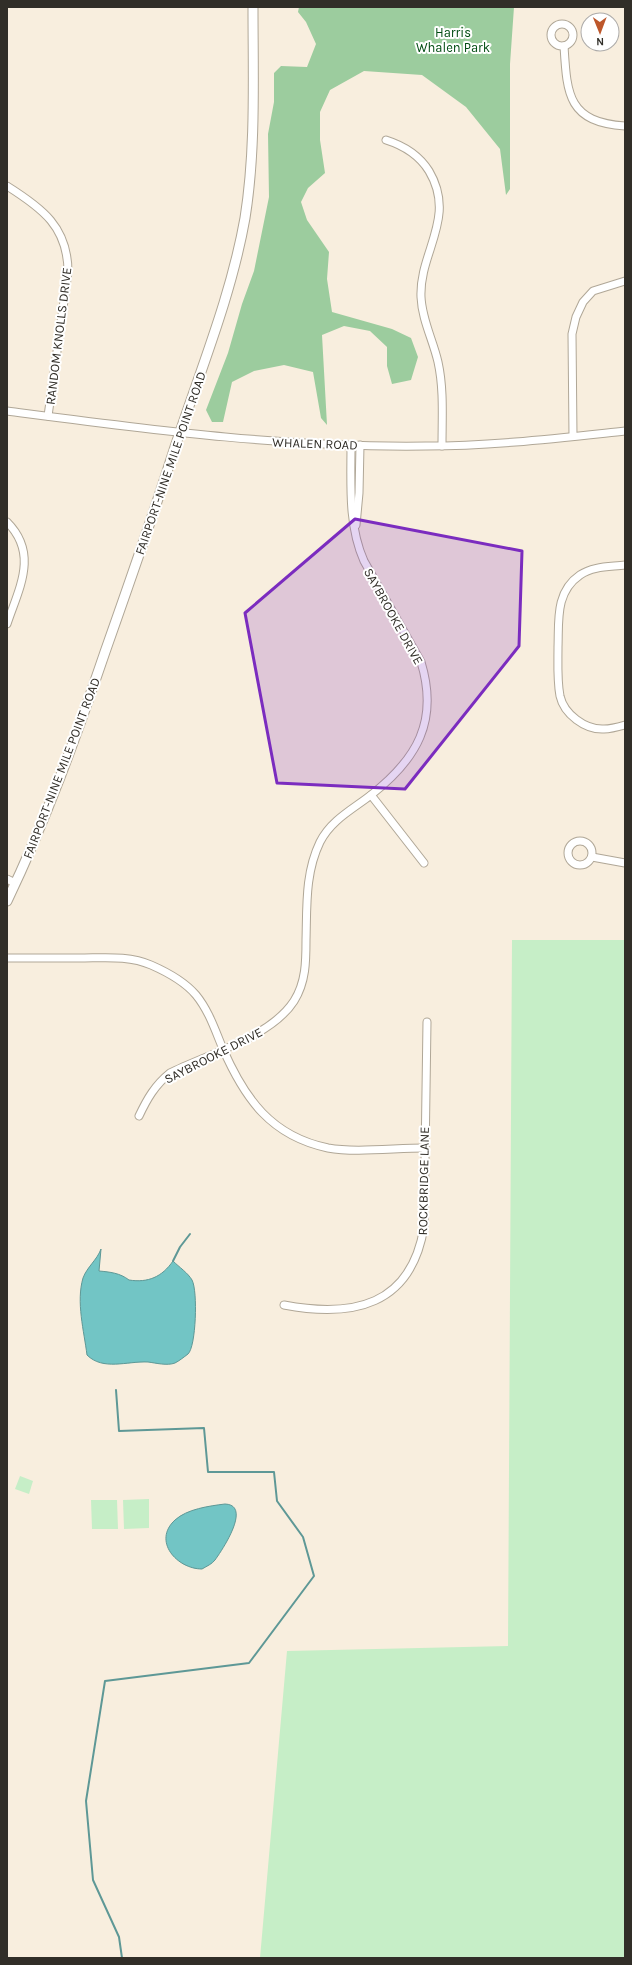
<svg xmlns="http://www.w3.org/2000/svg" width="632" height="1965" font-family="Karla,sans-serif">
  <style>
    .green { fill: #c6eec7 }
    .forest { fill: #9ccc9e }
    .water { fill: #72c5c5; stroke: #5e9896 }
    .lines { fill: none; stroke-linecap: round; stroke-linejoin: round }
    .stream { stroke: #5e9896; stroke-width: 2 }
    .minor-casing { stroke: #b0a797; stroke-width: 9 }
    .major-casing { stroke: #b0a797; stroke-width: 11 }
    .minor { stroke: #fff; stroke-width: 7 }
    .major { stroke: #fff; stroke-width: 9 }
    .marked { fill: #7b2cbf; fill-opacity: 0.2; stroke: #7b2cbf; stroke-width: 3; stroke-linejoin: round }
    .labels { text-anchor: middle; stroke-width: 4; stroke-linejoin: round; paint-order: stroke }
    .park-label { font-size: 13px; fill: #014c12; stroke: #fff }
    .street-label { font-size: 13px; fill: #312e28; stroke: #fff }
  </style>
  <rect width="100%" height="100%" fill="#f8eede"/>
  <g class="green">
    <path d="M512 940H625V1958H260L287 1651 508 1646Z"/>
    <path d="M20 1476 33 1481 29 1494 15 1489Z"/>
    <path d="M149 1499V1528L124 1529 123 1500Z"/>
    <path d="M91 1500H117L118 1529H92Z"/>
  </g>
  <path class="forest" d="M299 7H514L510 64V189L506 195 500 149 466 107 422 75 364 71 330 90 320 112V140L325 173 308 188 301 202 307 220 329 252 327 279 332 312 392 329 411 338 418 357 411 380 392 384 387 366V347L370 331 344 326 322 335 327 425 321 418 313 372 284 365 254 371 232 382 223 422H212L206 410 228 353 242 304 254 271 269 197 268 134 274 102V73L281 66 307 67 316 44 306 22 298 12Z"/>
  <g class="water">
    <path d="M101 1249 99 1271C110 1272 120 1273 129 1280 148 1283 162 1277 173 1261 179 1267 188 1273 192 1280 198 1291 196 1347 188 1354 184 1357 179 1361 175 1363 167 1366 156 1363 148 1362 127 1361 103 1371 87 1355 84 1331 76 1302 83 1278 87 1267 97 1260 101 1249Z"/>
    <path d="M225 1504C252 1505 223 1549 215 1560 212 1564 207 1566 202 1569 177 1569 152 1541 175 1520 187 1509 209 1506 225 1504Z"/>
  </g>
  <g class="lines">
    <g class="stream">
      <path d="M173 1261 180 1247 190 1234"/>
      <path d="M116 1390 119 1431 204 1428 208 1472H274L277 1501 303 1537 314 1576 249 1663 105 1681 86 1801 93 1880 119 1937 122 1958"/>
    </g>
    <defs>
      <g id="minor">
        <circle cx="562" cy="35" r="11"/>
        <path d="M564 46C567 95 568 122 625 126"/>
        <path d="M386 140C405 146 419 155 429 171 457 218 419 252 421 297 422 320 433 340 438 362 444 389 442 418 442 446"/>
        <path d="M7 186C42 208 68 227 68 272L48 416"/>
        <path d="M7 411C146 429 285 448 426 446 492 446 559 438 625 431"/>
        <path d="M573 436 572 334 576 317 583 302 593 291 625 281"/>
        <path d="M7 522C39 554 19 588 7 624"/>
        <path d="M356 525 359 493 360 445"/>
        <path d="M625 565C610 567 593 566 580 575 555 592 559 621 558 647 558 664 557 680 560 696 564 714 585 730 604 729 611 729 618 727 625 725"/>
        <path d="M371 795 424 863"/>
        <circle cx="580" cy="853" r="12"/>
        <path d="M592 857 625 863"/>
        <path d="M7 879 15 883"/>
        <path d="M7 958C31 958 55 958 79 958 103 958 129 955 151 965 167 972 185 982 196 995 209 1011 215 1030 223 1049 245 1099 271 1136 328 1148 355 1153 395 1148 424 1148"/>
        <path d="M139 1116C147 1099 155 1085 170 1073 208 1054 271 1037 294 1001 306 982 306 961 306 940 307 906 305 873 320 842 331 820 353 809 371 795 417 759 439 721 421 662L364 561C348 525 351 484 351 445"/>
        <path d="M284 1305C353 1318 411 1306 424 1227L427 1022"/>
      </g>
      <path id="major" d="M7 901C46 820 76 737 105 652 129 584 153 516 175 447 200 371 231 297 245 218 256 149 253 77 253 7"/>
    </defs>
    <use href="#minor" class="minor-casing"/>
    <use href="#major" class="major-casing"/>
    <use href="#minor" class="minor"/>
    <use href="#major" class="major"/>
  </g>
  <path class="marked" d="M355 519 522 551 519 646 405 789 277 783 245 613Z"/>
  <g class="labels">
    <g class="park-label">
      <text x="453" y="37">Harris<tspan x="453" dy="15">Whalen Park</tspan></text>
    </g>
    <g class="street-label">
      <text transform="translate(58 336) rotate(-83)" y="5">RANDOM KNOLLS DRIVE</text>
      <text transform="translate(315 443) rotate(2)" y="5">WHALEN ROAD</text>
      <text transform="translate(170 463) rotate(-71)" y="5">FAIRPORT-NINE MILE POINT ROAD</text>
      <text transform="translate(394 616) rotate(61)" y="5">SAYBROOKE DRIVE</text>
      <text transform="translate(61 768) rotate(-69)" y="5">FAIRPORT-NINE MILE POINT ROAD</text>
      <text transform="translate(213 1055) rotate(-27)" y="5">SAYBROOKE DRIVE</text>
      <text transform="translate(423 1181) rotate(-89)" y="5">ROCKBRIDGE LANE</text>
    </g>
  </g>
  <rect width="632" height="1965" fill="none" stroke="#312e28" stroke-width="16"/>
  <g transform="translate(600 32) rotate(179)"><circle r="19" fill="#ffffff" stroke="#adaba9"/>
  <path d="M0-3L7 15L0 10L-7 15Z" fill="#bd572b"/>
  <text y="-6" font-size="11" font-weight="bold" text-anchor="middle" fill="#312e28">N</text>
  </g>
</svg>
